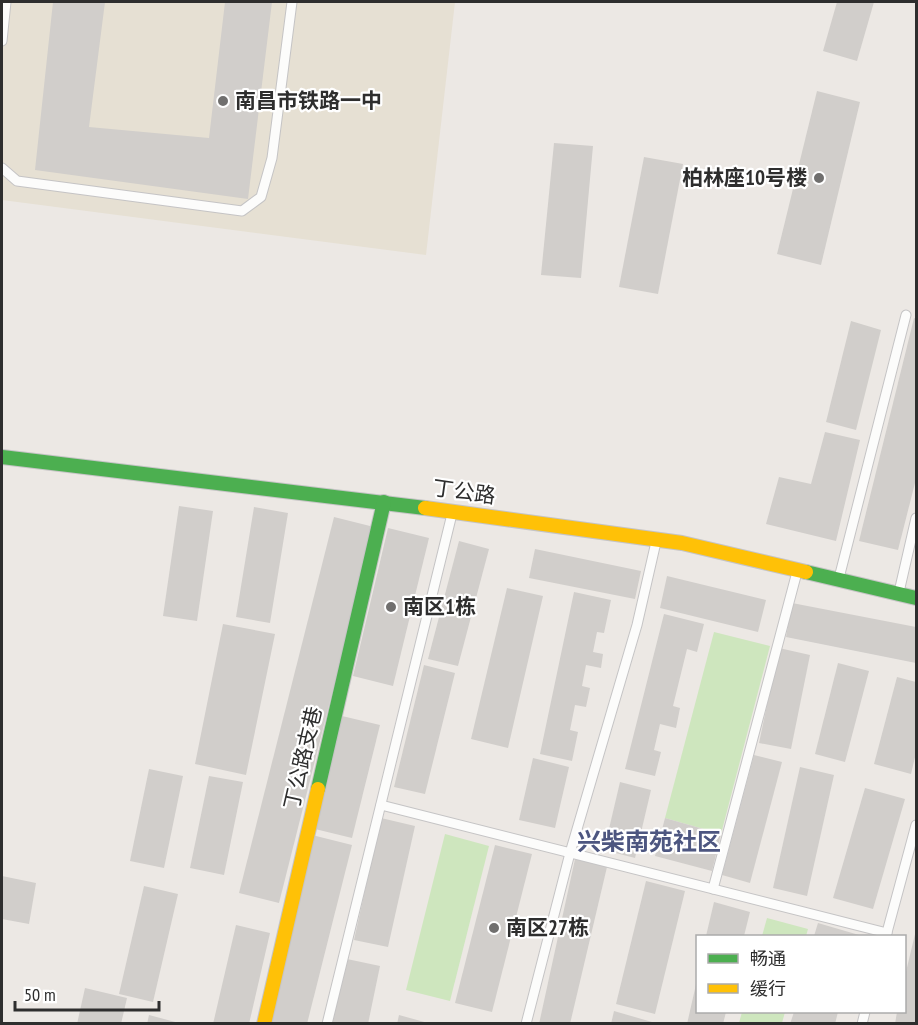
<svg xmlns="http://www.w3.org/2000/svg" width="918" height="1025" font-family="'PT Sans Narrow','Noto Sans SC',sans-serif">
  <style>
    .education { fill: #e6e0d3 }
    .green { fill: #cee6be }
    .building { fill: #d1cecb }
    .lines { fill: none; stroke-linecap: round; stroke-linejoin: round }
    .lane-casing { stroke: #c5c4c5; stroke-width: 11 }
    .fast-casing { stroke: #c5c4c5; stroke-width: 16 }
    .slow-casing { stroke: #c5c4c5; stroke-width: 16 }
    .lane { stroke: #fcfcfb; stroke-width: 9 }
    .fast { stroke: #4caf50; stroke-width: 14 }
    .slow { stroke: #ffc107; stroke-width: 14 }
    .poi-dot { fill: #706f6e; stroke: #fff; stroke-width: 2 }
    .labels { text-anchor: middle; stroke-width: 4.5; stroke-linejoin: round; paint-order: stroke }
    .poi-label { font-size: 21px; font-weight: bold; fill: #2e2e2e; stroke: #fff; text-anchor: start }
    .street-label { font-size: 21px; fill: #2e2e2e; stroke: #fff }
    .quarter-label { font-size: 24px; font-weight: bold; fill: #4d5680; stroke: #fff }
  </style>
  <rect width="100%" height="100%" fill="#ece8e4"/>
  <path class="education" d="M2 2H455L426 255 2 200Z"/>
  <g class="green">
    <path d="M714 632 770 646 721 834 665 818Z"/>
    <path d="M445 834 489 846 450 1001 406 990Z"/>
    <path d="M767 918 808 929 806 936H762Z"/>
    <path d="M742 1012H785L782 1023H739Z"/>
  </g>
  <g class="building">
    <path d="M53 2H105L89 127 209 138 225 2H272L248 199 35 170Z"/>
    <path d="M837 2H874L857 61 823 51Z"/>
    <path d="M817 91 860 102 821 265 777 254Z"/>
    <path d="M554 143 593 146 581 278 541 275Z"/>
    <path d="M644 157 683 164 658 294 619 287Z"/>
    <path d="M914 318 916 319V479L898 550 859 541Z"/>
    <path d="M851 321 881 330 856 430 826 422Z"/>
    <path d="M825 432 860 440 836 541 766 524 779 477 811 484Z"/>
    <path d="M179 506 213 511 197 621 163 616Z"/>
    <path d="M254 507 288 513 270 623 236 617Z"/>
    <path d="M334 517 374 527 279 903 239 893Z"/>
    <path d="M388 528 429 538 393 686 353 676Z"/>
    <path d="M459 541 489 549 458 666 428 659Z"/>
    <path d="M535 549 641 571 635 599 529 578Z"/>
    <path d="M667 576 766 600 758 632 660 608Z"/>
    <path d="M507 588 543 596 508 748 471 739Z"/>
    <path d="M574 592 611 600 604 633 597 632 593 652 603 654 601 668 586 665 582 686 590 688 586 707 575 705 570 730 578 732 572 761 540 754Z"/>
    <path d="M792 603 916 627V663L786 637Z"/>
    <path d="M664 614 704 624 697 652 687 649 673 706 680 708 676 728 660 724 654 750 661 752 655 776 625 769Z"/>
    <path d="M223 624 275 634 246 775 195 764Z"/>
    <path d="M779 648 810 655 791 749 759 743Z"/>
    <path d="M838 663 869 671 845 762 815 754Z"/>
    <path d="M424 665 455 673 425 794 394 787Z"/>
    <path d="M897 677 916 682V753L911 774 874 764Z"/>
    <path d="M342 716 380 725 352 838 315 829Z"/>
    <path d="M754 755 782 762 750 883 722 875Z"/>
    <path d="M533 758 569 767 555 828 519 820Z"/>
    <path d="M800 767 834 775 807 896 773 888Z"/>
    <path d="M149 769 183 776 164 868 130 861Z"/>
    <path d="M209 776 243 782 224 875 190 868Z"/>
    <path d="M620 782 651 790 635 858 604 850Z"/>
    <path d="M865 788 905 799 873 909 833 898Z"/>
    <path d="M381 818 415 826 388 947 354 940Z"/>
    <path d="M665 818 721 834 712 871 655 856Z"/>
    <path d="M312 835 352 845 307 1024H265Z"/>
    <path d="M495 845 532 854 492 1012 455 1003Z"/>
    <path d="M575 859 607 867 570 1024H539Z"/>
    <path d="M2 876 36 883 29 924 2 919Z"/>
    <path d="M646 881 685 891 655 1014 616 1004Z"/>
    <path d="M144 886 178 894 153 1002 119 994Z"/>
    <path d="M714 902 750 912 744 936H706Z"/>
    <path d="M818 923 859 935V936H814Z"/>
    <path d="M236 925 270 933 249 1024H213Z"/>
    <path d="M916 930V1024H895L897 1012H904V980Z"/>
    <path d="M347 959 380 966 368 1024H332Z"/>
    <path d="M697 980 698 1012H726L723 1024H687Z"/>
    <path d="M85 988 127 998 121 1024H77Z"/>
    <path d="M614 1011 652 1022 651 1024H611Z"/>
    <path d="M794 1012H838L835 1024H790Z"/>
    <path d="M149 1015 179 1023V1024H147Z"/>
    <path d="M399 1015 428 1023V1024H397Z"/>
  </g>
  <g class="lines">
    <defs>
      <g id="lane">
        <path d="M2 41 6 2"/>
        <path d="M2 168 17 181 242 211 261 197 272 158 292 2"/>
        <path d="M839 578 906 315"/>
        <path d="M899 592 916 518"/>
        <path d="M381 805 887 933"/>
        <path d="M713 889 797 572"/>
        <path d="M886 936 916 825"/>
        <path d="M327 1024 452 514"/>
        <path d="M526 1024 570 853 637 625 656 542"/>
        <path d="M862 1024 865 1012"/>
      </g>
      <g id="fast">
        <path d="M2 457 425 508"/>
        <path d="M806 572 916 598"/>
        <path d="M318 789 384 502"/>
      </g>
      <g id="slow">
        <path d="M425 508 682 543 806 572"/>
        <path d="M264 1024 318 789"/>
      </g>
    </defs>
    <use href="#lane" class="lane-casing"/>
    <use href="#fast" class="fast-casing"/>
    <use href="#slow" class="slow-casing"/>
    <use href="#lane" class="lane"/>
    <use href="#fast" class="fast"/>
    <use href="#slow" class="slow"/>
  </g>
  <g class="poi-dot">
    <circle cx="223" cy="101" r="6"/>
    <circle cx="819" cy="178" r="6"/>
    <circle cx="391" cy="607" r="6"/>
    <circle cx="494" cy="928" r="6"/>
  </g>
  <g class="labels">
    <g class="poi-label">
      <text x="235" y="108">南昌市铁路一中</text>
      <text x="807" y="185" text-anchor="end">柏林座10号楼</text>
      <text x="403" y="614">南区1栋</text>
      <text x="506" y="935">南区27栋</text>
    </g>
    <g class="street-label">
      <text transform="translate(464 492) rotate(8)" y="7">丁公路</text>
      <text transform="translate(303 758) rotate(-77)" y="7">丁公路支巷</text>
    </g>
    <g class="quarter-label">
      <text x="649" y="850">兴柴南苑社区</text>
    </g>
  </g>
  <rect width="918" height="1025" fill="none" stroke="#2e2e2e" stroke-width="6"/>
  <rect x="696" y="935" width="210" height="78" fill="#ffffff" stroke="#ababab" stroke-width="1.5"/>
  <rect x="708" y="954" width="30" height="9" fill="#4caf50" stroke="#ababab" stroke-width="1.5"/>
  <text x="750" y="965" font-size="18" fill="#2e2e2e">畅通</text>
  <rect x="708" y="984" width="30" height="9" fill="#ffc107" stroke="#ababab" stroke-width="1.5"/>
  <text x="750" y="995" font-size="18" fill="#2e2e2e">缓行</text>
  <path d="M15 1001v9h144v-9" fill="none" stroke="#2e2e2e" stroke-width="3"/>
  <text x="24" y="1001" font-size="18" fill="#2e2e2e" stroke="#ffffff" stroke-width="4.5" paint-order="stroke">50 m</text>
</svg>
